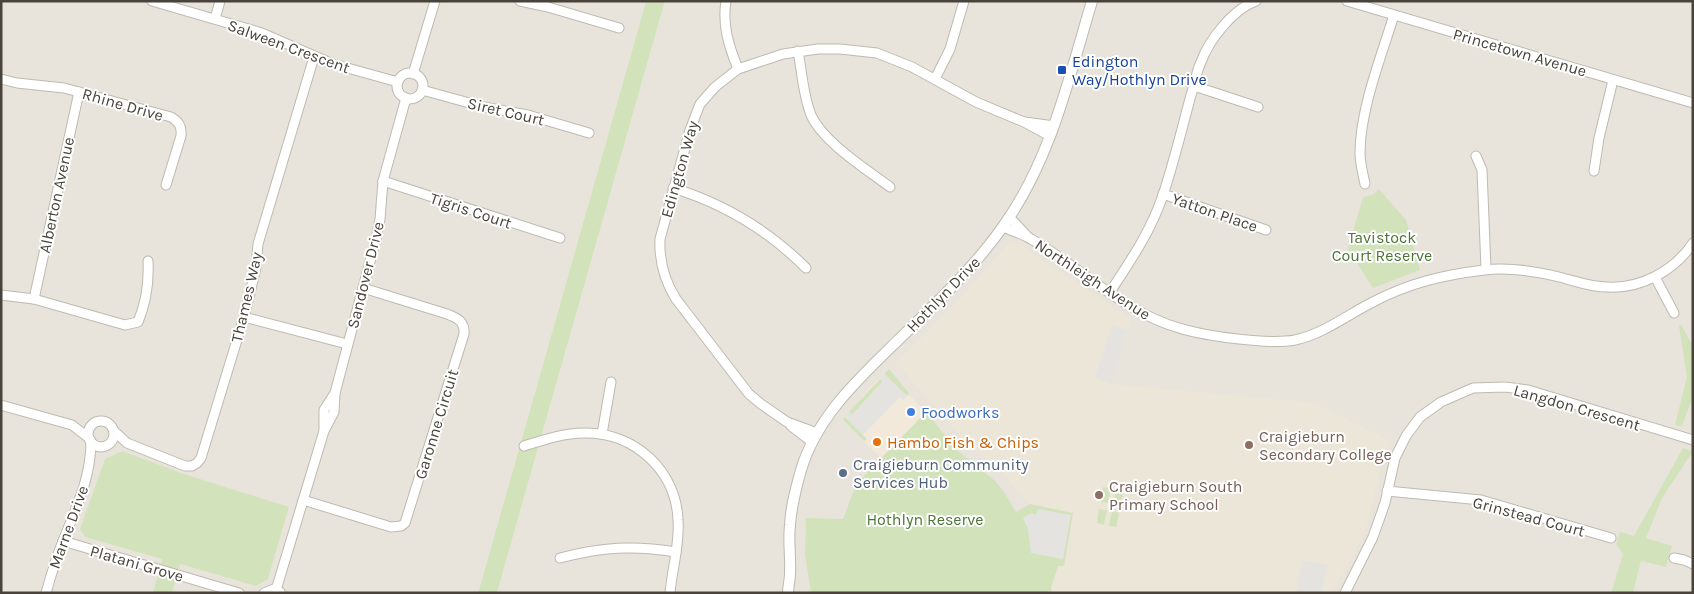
<svg xmlns="http://www.w3.org/2000/svg" width="1694" height="594" font-family="Karla,sans-serif">
  <style>
    .residential { fill: #e8e4dc }
    .commercial { fill: #f3e9db }
    .education { fill: #ece6d9 }
    .green { fill: #d2e3bb }
    .parking { fill: #e4e3e0 }
    .lines { fill: none; stroke-linecap: round; stroke-linejoin: round }
    .minor-casing { stroke: #bfbab0; stroke-width: 11 }
    .tertiary-casing { stroke: #bfbab0; stroke-width: 12 }
    .minor { stroke: #fff; stroke-width: 9 }
    .tertiary { stroke: #fff; stroke-width: 10 }
    .transit-dot { fill: #1a4fb4; stroke: #fff; stroke-width: 2 }
    .shop-dot { fill: #3f7fe0; stroke: #fff; stroke-width: 2 }
    .food-dot { fill: #e8710a; stroke: #fff; stroke-width: 2 }
    .education-dot { fill: #8d6e63; stroke: #fff; stroke-width: 2 }
    .service-dot { fill: #5c6f8a; stroke: #fff; stroke-width: 2 }
    .labels { text-anchor: middle; stroke-width: 4; stroke-linejoin: round; paint-order: stroke }
    .street-label { font-size: 16px; fill: #49433b; stroke: #fff }
    .transit-label { font-size: 16px; fill: #164399; stroke: #fff; text-anchor: start }
    .park-label { font-size: 16px; fill: #4d7434; stroke: #fff }
    .shop-label { font-size: 16px; fill: #366cbe; stroke: #fff; text-anchor: start }
    .education-label { font-size: 16px; fill: #785e54; stroke: #fff; text-anchor: start }
    .food-label { font-size: 16px; fill: #c56008; stroke: #fff; text-anchor: start }
    .service-label { font-size: 16px; fill: #4e5e75; stroke: #fff; text-anchor: start }
  </style>
  <rect width="100%" height="100%" fill="#f5f2ed"/>
  <g class="residential">
    <path d="M1 1H646L478 593H1Z"/>
    <path d="M665 1H1693V593H497Z"/>
  </g>
  <path class="commercial" d="M886 372 926 412 881 458 843 420 867 391Z"/>
  <path class="education" d="M1017 243 1132 319 1110 384 1315 403 1390 441 1383 459 1367 525 1360 541 1332 593H1052L1051 588 1058 566H1064L1034 506 1025 500 1002 471 965 442 897 363 957 302 1008 244Z"/>
  <g class="green">
    <path d="M646 1H665L497 593H478Z"/>
    <path d="M1379 189 1406 220 1420 270 1373 288 1348 249 1363 197 1372 195Z"/>
    <path d="M1681 325 1693 346V397L1682 426 1675 425 1687 377 1679 326Z"/>
    <path d="M889 369 909 393 907 396 884 374Z"/>
    <path d="M880 379 883 381 852 415 849 412Z"/>
    <path d="M926 412 958 451 994 480 1003 490 1016 512 1030 504 1073 513 1064 566H1058L1051 588 1052 593H811L805 555 806 518 843 519 854 490 862 478Z"/>
    <path d="M845 417 867 439 864 441 843 420Z"/>
    <path d="M1683 448 1693 451 1662 498 1646 538 1672 546 1666 567 1641 561 1633 593H1611L1623 554 1616 544 1620 532 1634 536Z"/>
    <path d="M122 451 184 474 289 507 268 579 256 586 180 564 172 593H153L162 559 85 537 80 529 105 459Z"/>
    <path d="M1103 487 1111 489 1108 503 1101 502Z"/>
    <path d="M1116 490 1123 491 1121 505 1113 504Z"/>
    <path d="M1099 509 1107 510 1104 525 1097 523Z"/>
    <path d="M1112 511 1119 513 1116 527 1109 526Z"/>
  </g>
  <g class="parking">
    <path d="M1112 325 1128 330 1111 383 1095 378Z"/>
    <path d="M884 374 907 396 903 400 900 397 863 435 845 417 849 412 852 415 883 382 880 379Z"/>
    <path d="M1038 509 1071 515 1063 559 1031 553 1028 529 1023 518 1031 513 1036 515Z"/>
    <path d="M1303 560 1327 565 1321 593H1296Z"/>
  </g>
  <g class="lines">
    <defs>
      <g id="minor">
        <path d="M152 1 262 33 333 64 398 82"/>
        <path d="M520 1 548 7 619 28"/>
        <path d="M726 1C722 26 729 46 738 69"/>
        <path d="M1347 1 1693 103"/>
        <path d="M215 19 220 1"/>
        <path d="M798 51C802 72 803 95 811 115 823 142 866 169 890 187"/>
        <circle cx="410" cy="86" r="13"/>
        <path d="M413 74 435 1"/>
        <path d="M1 79 17 83 64 88 171 117C179 122 182 126 181 136L166 185"/>
        <path d="M935 79 950 49 964 1"/>
        <path d="M1194 86 1258 107"/>
        <path d="M422 90 484 107 528 115 589 133"/>
        <path d="M1025 122 1054 126"/>
        <path d="M1476 156 1482 170 1486 269"/>
        <path d="M1594 171 1599 138 1613 80"/>
        <path d="M383 181 560 238"/>
        <path d="M1365 184C1363 174 1360 163 1360 153 1360 110 1381 57 1394 15"/>
        <path d="M673 188C725 204 768 230 806 268"/>
        <path d="M1163 194 1266 230"/>
        <path d="M1010 218 1029 238"/>
        <path d="M1003 227C1012 231 1023 234 1031 239 1080 267 1123 312 1179 328 1205 336 1269 345 1295 340 1323 334 1347 315 1373 302 1409 283 1443 275 1484 270 1509 267 1535 271 1559 277 1575 281 1590 287 1607 287 1641 289 1674 271 1693 243"/>
        <path d="M1655 277 1674 313"/>
        <path d="M1110 292C1131 260 1151 231 1163 195 1174 162 1182 128 1191 95 1195 84 1196 72 1201 62 1209 40 1233 9 1256 1"/>
        <path d="M1 295 34 299 125 325 138 322C146 303 149 281 148 261"/>
        <path d="M34 299 79 92"/>
        <path d="M244 317 347 344"/>
        <path d="M1 405 72 425 89 438"/>
        <circle cx="101" cy="434" r="13"/>
        <path d="M791 426 812 442"/>
        <path d="M114 431 127 443 185 466H192L197 463 201 458 244 317 256 268 258 244 314 57"/>
        <path d="M324 431 334 412 335 393 376 239 380 219 383 181 406 98"/>
        <path d="M817 433 787 422 761 404 749 394 676 299C664 280 659 262 660 239L690 130 700 104 715 87 738 69 783 54 818 49H840L877 53 912 67 976 102 1024 122 1050 136"/>
        <path d="M602 434 611 382"/>
        <path d="M524 446C543 440 564 433 584 433 634 432 676 470 678 520 680 544 672 569 670 593"/>
        <path d="M1387 491 1481 500 1611 538"/>
        <path d="M303 500 391 527 401 526 405 523 464 334C465 321 457 318 447 314L363 288"/>
        <path d="M63 541 239 593"/>
        <path d="M560 558C602 547 633 545 676 552"/>
        <path d="M1674 558 1684 560 1693 564"/>
        <path d="M276 590 324 431V410L335 393"/>
        <path d="M46 593C51 575 56 558 63 541 76 508 91 478 91 441"/>
        <path d="M264 593 274 589 280 592"/>
        <path d="M1345 593 1373 537 1385 503 1395 458 1406 436 1420 417 1441 402 1473 388 1505 387 1528 390 1693 440"/>
      </g>
      <path id="tertiary" d="M788 593C788 586 790 580 790 574 791 558 788 541 790 525 791 506 796 488 801 470 816 420 853 384 889 349 929 310 972 271 1004 225 1051 159 1069 78 1092 1"/>
    </defs>
    <use href="#minor" class="minor-casing"/>
    <use href="#tertiary" class="tertiary-casing"/>
    <use href="#minor" class="minor"/>
    <use href="#tertiary" class="tertiary"/>
  </g>
  <rect class="transit-dot" x="1057" y="65" width="10" height="10" rx="2.5"/>
  <circle class="shop-dot" cx="911" cy="412" r="5"/>
  <circle class="food-dot" cx="877" cy="442" r="5"/>
  <g class="education-dot">
    <circle cx="1249" cy="445" r="5"/>
    <circle cx="1099" cy="495" r="5"/>
  </g>
  <circle class="service-dot" cx="843" cy="473" r="5"/>
  <g class="labels">
    <g class="street-label">
      <text transform="translate(289 46) rotate(20)" y="6">Salween Crescent</text>
      <text transform="translate(1520 52) rotate(16)" y="6">Princetown Avenue</text>
      <text transform="translate(123 104) rotate(16)" y="6">Rhine Drive</text>
      <text transform="translate(506 111) rotate(13)" y="6">Siret Court</text>
      <text transform="translate(679 169) rotate(-74)" y="6">Edington Way</text>
      <text transform="translate(56 195) rotate(-78)" y="6">Alberton Avenue</text>
      <text transform="translate(471 210) rotate(18)" y="6">Tigris Court</text>
      <text transform="translate(1215 212) rotate(19)" y="6">Yatton Place</text>
      <text transform="translate(365 275) rotate(-76)" y="6">Sandover Drive</text>
      <text transform="translate(1093 279) rotate(33)" y="6">Northleigh Avenue</text>
      <text transform="translate(943 294) rotate(-46)" y="6">Hothlyn Drive</text>
      <text transform="translate(246 297) rotate(-77)" y="6">Thames Way</text>
      <text transform="translate(1577 407) rotate(16)" y="6">Langdon Crescent</text>
      <text transform="translate(436 424) rotate(-73)" y="6">Garonne Circuit</text>
      <text transform="translate(1529 516) rotate(15)" y="6">Grinstead Court</text>
      <text transform="translate(68 527) rotate(-70)" y="6">Marne Drive</text>
      <text transform="translate(137 563) rotate(16)" y="6">Platani Grove</text>
    </g>
    <g class="transit-label">
      <text x="1072" y="67">Edington<tspan x="1072" dy="18">Way/Hothlyn Drive</tspan></text>
    </g>
    <g class="park-label">
      <text x="1382" y="243">Tavistock<tspan x="1382" dy="18">Court Reserve</tspan></text>
      <text x="925" y="525">Hothlyn Reserve</text>
    </g>
    <g class="shop-label">
      <text x="921" y="418">Foodworks</text>
    </g>
    <g class="education-label">
      <text x="1259" y="442">Craigieburn<tspan x="1259" dy="18">Secondary College</tspan></text>
      <text x="1109" y="492">Craigieburn South<tspan x="1109" dy="18">Primary School</tspan></text>
    </g>
    <g class="food-label">
      <text x="887" y="448">Hambo Fish &amp; Chips</text>
    </g>
    <g class="service-label">
      <text x="853" y="470">Craigieburn Community<tspan x="853" dy="18">Services Hub</tspan></text>
    </g>
  </g>
  <rect width="1694" height="594" fill="none" stroke="#49433b" stroke-width="5"/>
</svg>
